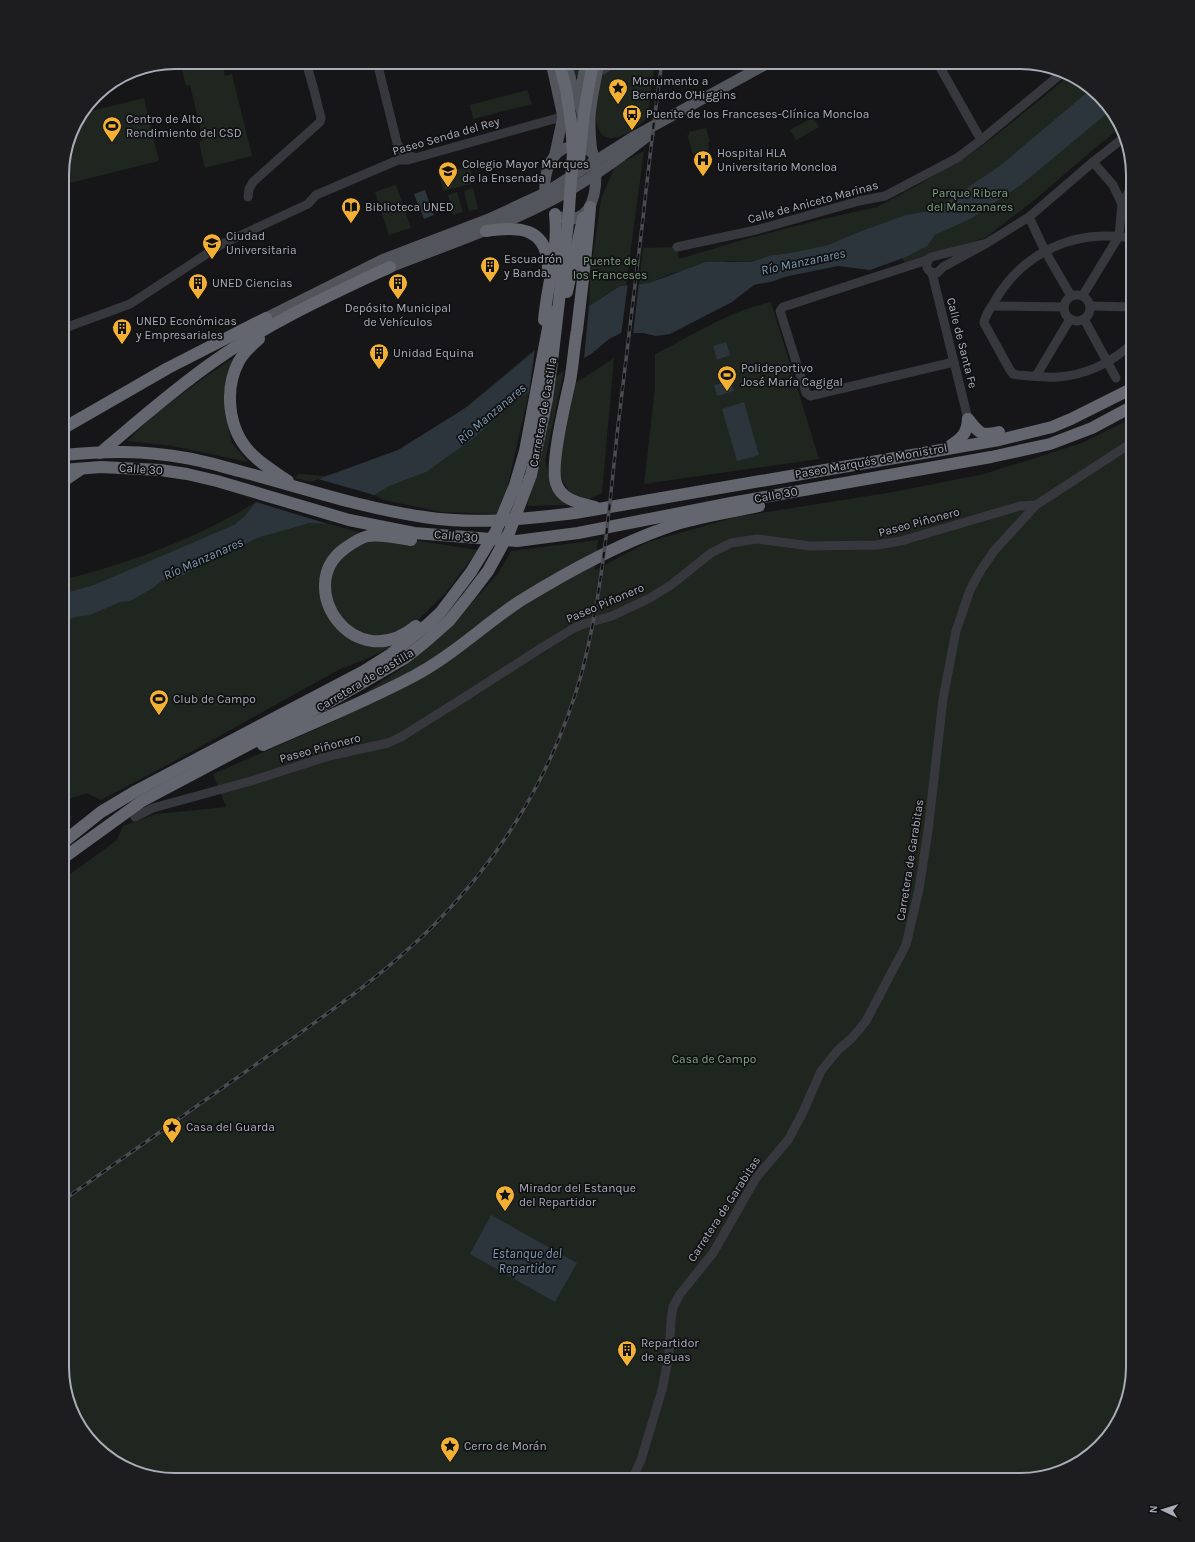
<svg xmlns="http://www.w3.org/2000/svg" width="1195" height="1542" font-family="Karla,sans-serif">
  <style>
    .green { fill: #1e261f }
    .water { fill: #2c353c }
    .pier { fill: #161618 }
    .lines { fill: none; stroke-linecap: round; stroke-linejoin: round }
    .minor { stroke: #37383d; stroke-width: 9 }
    .major { stroke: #53555c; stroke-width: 11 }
    .highway { stroke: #63666e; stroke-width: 12 }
    .rail-casing { stroke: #4a4c52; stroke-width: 3.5 }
    .rail { stroke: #111113; stroke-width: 2; stroke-dasharray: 6; stroke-linecap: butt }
    .labels { text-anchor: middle; stroke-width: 3.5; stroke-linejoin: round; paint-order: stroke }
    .poi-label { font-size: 12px; fill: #a8adb8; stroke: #111113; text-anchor: start }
    .street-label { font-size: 12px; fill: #a8adb8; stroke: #111113 }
    .park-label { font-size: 12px; fill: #7fa381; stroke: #111113 }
    .water-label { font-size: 13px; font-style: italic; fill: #7f9bb3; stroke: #111113 }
    .rim { fill: none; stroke: #a8adb8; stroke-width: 2 }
  </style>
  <rect width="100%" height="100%" fill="#161618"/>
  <g class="green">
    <path d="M196 62H222L225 76 232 74 252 156 205 168 199 142 203 140 190 85 186 86 181 66Z"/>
    <path d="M567 62H655L647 119C634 128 618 145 602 135 590 118 598 95 601 75L572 78Z"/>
    <path d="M1070 75 1077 77 1114 112 1119 129 1095 148 1037 198 985 238 905 263 902 258 856 233 828 245 790 253 772 255 751 262 729 261 673 273 649 283 639 284 643 248 677 247 679 259 749 238 827 218 877 207 918 185 978 149 1005 128Z"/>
    <path d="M527 90 532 104 473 119 470 105Z"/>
    <path d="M144 98 159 161 62 185V167L74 125 83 113Z"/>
    <path d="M813 117 819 127 796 140 790 130Z"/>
    <path d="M706 128 710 142 708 143 709 150 693 154 687 135H689V132Z"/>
    <path d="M644 151 626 285 619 286 589 306 590 276 601 199 615 166Z"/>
    <path d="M469 166 474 183 443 191 439 174Z"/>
    <path d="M396 185 411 228 389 235 375 192Z"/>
    <path d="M473 188 478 209 469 211 464 191Z"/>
    <path d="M457 192 463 212 453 215 448 195Z"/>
    <path d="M771 302 819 459 644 484 655 388V354C693 335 729 311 771 302Z"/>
    <path d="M535 349 529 392 507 489 496 514 441 512 384 500 374 495 294 478 299 474 324 476 356 467 402 450 460 412Z"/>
    <path d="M235 357 229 369 224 392 225 416 232 443 248 462 172 446 127 441 154 415 205 377Z"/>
    <path d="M614 358 602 493 589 499H580L569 491 561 478V458L564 434 574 384Z"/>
    <path d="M564 370 545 461 552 487 568 505 527 506C538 463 546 419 556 375Z"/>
    <path d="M1133 418V1368L1118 1423 1083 1461 1021 1480H174L119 1465 81 1430 62 1367V880L117 840 123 826 156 814 226 807 213 774 330 723 372 702 367 691 404 667 456 621 499 572 511 551 598 540 595 570 648 542 736 517 893 492 984 474 1082 443Z"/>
    <path d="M256 502 354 531 478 550 445 594 389 648 364 660 340 669 171 763 101 800 87 793 72 798 64 805 72 818 62 826V580C130 563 196 539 256 502Z"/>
  </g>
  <g class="water">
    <path d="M1090 90 1111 110 1022 184 972 218 935 235 927 246 906 257 870 270 838 266 784 277 774 281 754 285 732 302 670 334 656 336 643 333H621L609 339 591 354 519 398 503 411 474 438 426 472 389 486 328 524 309 523 257 538 177 578H168L161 581 153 588 130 601 120 602 90 615 76 617 62 622V594L94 585 234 525 245 516 256 502 398 450 467 407 589 306 620 286 649 283 706 262H751L772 255 790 253 828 245 856 233 906 215 930 211 944 204 1001 165Z"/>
    <path d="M425 190 434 215 424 219 414 194Z"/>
    <path d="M726 342 730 355 717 360 713 346Z"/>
    <path d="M730 379 734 391 717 396 714 385 727 382V380Z"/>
    <path d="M744 402 759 455 737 461 722 409Z"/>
    <path d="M491 1215 577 1263 555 1302 470 1254Z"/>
  </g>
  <g class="pier">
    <path d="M639 282 633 335H621L628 283Z"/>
    <path d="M589 306 584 359 529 392 535 349Z"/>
    <path d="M318 479 374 495 328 524 256 502Z"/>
  </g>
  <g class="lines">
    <g class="minor">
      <path d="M377 62 397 143C402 152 404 156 414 157"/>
      <path d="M937 62 981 140"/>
      <path d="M598 70H603L614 62"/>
      <path d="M1093 162 1113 185 1122 204"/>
      <path d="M248 197 249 189 253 182 320 122 321 118 314 90 306 62"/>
      <path d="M1029 217 1045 251 1071 296"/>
      <path d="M987 243 931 257C923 265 927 273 937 273L943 267 987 243 1029 217 1093 162 1122 139"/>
      <path d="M677 247 756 230 859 201 885 196 957 158 981 140 1062 73"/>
      <path d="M927 260 783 307 780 311 806 393 810 396 954 362"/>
      <path d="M932 273 968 419"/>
      <circle cx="1077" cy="308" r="13"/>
      <path d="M1083 295 1119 236 1122 204 1133 184"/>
      <path d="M992 306 1064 307"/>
      <path d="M1091 306 1133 307"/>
      <path d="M1084 319 1116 378"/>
      <path d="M62 329 130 304 222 244 308 204 316 195 398 160H408L554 119 573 116 579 117 585 126"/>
      <path d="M1133 343C1112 362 1087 375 1058 377 1045 378 1031 376 1018 375L1013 374 1010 370 984 323C985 314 992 307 996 299 1019 260 1060 236 1106 236 1115 236 1124 236 1133 239"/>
      <path d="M1036 376 1070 319"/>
      <path d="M135 817 153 808 251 781 329 756 388 743 401 737 468 695 538 650 574 628 584 624 612 616 650 598 671 585 711 553 731 543 757 539 810 546 877 545 901 541 1020 506 1036 505 1133 442"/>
      <path d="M632 1480 641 1460 662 1390 669 1355 671 1320 673 1307 680 1294 713 1253 756 1178 788 1140 803 1112 821 1071 838 1050 852 1038 866 1021 906 945 919 889 928 831 943 699 956 631 970 590 981 570 994 551 1036 505"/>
    </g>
    <g class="major">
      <path d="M551 62 563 117 555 154"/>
      <path d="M566 62 572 84 584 117"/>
      <path d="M575 98 582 82 586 62"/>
      <path d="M546 199C540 169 557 133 592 152"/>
      <path d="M560 217C594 228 598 187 595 163 595 158 593 155 592 151 590 141 590 127 590 117 591 99 596 80 599 62"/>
      <path d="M390 267C438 248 487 232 534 209 575 190 614 163 649 135"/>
      <path d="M266 318 382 260 489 219 545 193 635 136 770 62"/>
    </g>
    <g class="highway">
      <path d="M579 161 584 113 593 62"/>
      <path d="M590 207C587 248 582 289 577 330 574 347 573 365 570 381 565 403 550 464 556 483 561 500 579 503 595 507"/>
      <path d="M486 231C519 226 548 227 548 269"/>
      <path d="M567 292 583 218"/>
      <path d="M544 320C547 285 559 251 555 214"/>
      <path d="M259 339C252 345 244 352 239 361 224 389 228 428 249 451 259 463 275 472 288 481"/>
      <path d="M968 419C980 434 980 436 999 432"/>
      <path d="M62 429 168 368 266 318"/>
      <path d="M950 446C962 438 967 434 968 419"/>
      <path d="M100 453C137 422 173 390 213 362 268 323 330 295 390 267"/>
      <path d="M62 455C106 451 142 450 186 458 204 461 221 466 239 471 300 487 361 508 424 517 476 525 523 519 575 513L999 440 1052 427 1071 419 1133 388"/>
      <path d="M62 470 101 467 160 470 187 474 217 481 349 520 414 533 517 541 578 533 731 503 991 457 1050 444 1092 428 1133 406"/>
      <path d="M62 482 81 469"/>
      <path d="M411 540C398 538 382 534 368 536 359 538 351 544 344 549 293 587 354 677 416 626"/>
      <path d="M263 745C313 723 365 702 414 676 452 656 484 625 520 601 564 574 616 545 665 528 695 517 728 513 759 506"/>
      <path d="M62 843 101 812 136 791 364 671 391 654 427 625 440 613 471 572 496 531 515 485 525 451 551 312"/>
      <path d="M62 859 142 801 329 702 405 658 424 643 449 621 469 596 488 571 509 533 531 475 547 399 553 353 568 223 573 153 571 122 566 89 559 62"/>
    </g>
    <defs>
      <path id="rail" d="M62 1201C130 1153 198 1105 265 1058 324 1016 383 976 434 925 504 854 555 769 582 672 603 591 609 508 618 426 626 360 634 293 642 227 648 172 654 117 662 62"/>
    </defs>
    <use href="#rail" class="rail-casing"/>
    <use href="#rail" class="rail"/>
  </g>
  <defs>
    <symbol id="sight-pin" viewBox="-11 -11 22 30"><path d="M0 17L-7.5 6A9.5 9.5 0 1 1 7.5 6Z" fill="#f2b134" stroke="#111113"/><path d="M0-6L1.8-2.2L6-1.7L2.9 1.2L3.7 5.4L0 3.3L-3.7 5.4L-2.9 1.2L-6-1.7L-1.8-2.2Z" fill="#111"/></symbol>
    <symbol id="bus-pin" viewBox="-11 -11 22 30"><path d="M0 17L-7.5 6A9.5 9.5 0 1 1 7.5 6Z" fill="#f2b134" stroke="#111113"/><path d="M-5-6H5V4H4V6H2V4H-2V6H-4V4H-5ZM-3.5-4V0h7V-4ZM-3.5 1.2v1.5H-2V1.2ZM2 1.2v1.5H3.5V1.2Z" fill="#111"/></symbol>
    <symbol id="stadium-pin" viewBox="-11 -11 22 30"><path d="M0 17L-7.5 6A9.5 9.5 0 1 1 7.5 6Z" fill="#f2b134" stroke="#111113"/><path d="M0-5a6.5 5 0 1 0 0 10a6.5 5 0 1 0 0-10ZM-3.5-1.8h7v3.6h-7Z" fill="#111"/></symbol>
    <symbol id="hospital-pin" viewBox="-11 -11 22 30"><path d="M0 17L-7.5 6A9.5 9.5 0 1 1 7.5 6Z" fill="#f2b134" stroke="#111113"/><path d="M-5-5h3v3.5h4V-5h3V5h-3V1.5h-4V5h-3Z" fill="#111"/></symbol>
    <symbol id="school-pin" viewBox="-11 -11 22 30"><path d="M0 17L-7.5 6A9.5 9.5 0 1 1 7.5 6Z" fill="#f2b134" stroke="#111113"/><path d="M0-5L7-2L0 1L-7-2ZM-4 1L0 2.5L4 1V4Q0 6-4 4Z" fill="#111"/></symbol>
    <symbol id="library-pin" viewBox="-11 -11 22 30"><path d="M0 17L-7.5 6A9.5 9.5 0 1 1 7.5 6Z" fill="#f2b134" stroke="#111113"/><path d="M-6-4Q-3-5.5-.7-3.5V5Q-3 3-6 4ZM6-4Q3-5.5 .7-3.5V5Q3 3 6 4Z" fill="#111"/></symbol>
    <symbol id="university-pin" viewBox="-11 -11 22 30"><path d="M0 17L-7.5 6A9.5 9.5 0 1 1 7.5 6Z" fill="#f2b134" stroke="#111113"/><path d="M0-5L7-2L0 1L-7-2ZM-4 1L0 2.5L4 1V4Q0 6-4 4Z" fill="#111"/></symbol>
    <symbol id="building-pin" viewBox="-11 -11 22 30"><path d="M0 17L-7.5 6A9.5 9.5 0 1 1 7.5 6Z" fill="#f2b134" stroke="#111113"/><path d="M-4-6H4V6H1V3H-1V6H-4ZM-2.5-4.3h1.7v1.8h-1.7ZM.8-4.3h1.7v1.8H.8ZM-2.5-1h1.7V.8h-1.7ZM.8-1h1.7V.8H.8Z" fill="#111"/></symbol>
  </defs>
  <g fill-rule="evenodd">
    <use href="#sight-pin" x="607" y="77" width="22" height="30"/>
    <use href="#bus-pin" x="621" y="103" width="22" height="30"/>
    <use href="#stadium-pin" x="101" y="115" width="22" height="30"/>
    <use href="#hospital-pin" x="692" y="149" width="22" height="30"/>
    <use href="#school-pin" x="437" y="160" width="22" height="30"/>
    <use href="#library-pin" x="340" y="196" width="22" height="30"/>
    <use href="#university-pin" x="201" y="232" width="22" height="30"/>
    <use href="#building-pin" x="479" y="255" width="22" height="30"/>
    <use href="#building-pin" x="187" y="272" width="22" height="30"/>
    <use href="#building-pin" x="387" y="272" width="22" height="30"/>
    <use href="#building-pin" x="111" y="317" width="22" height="30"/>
    <use href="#building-pin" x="368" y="342" width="22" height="30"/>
    <use href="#stadium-pin" x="716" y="364" width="22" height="30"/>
    <use href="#stadium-pin" x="148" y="688" width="22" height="30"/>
    <use href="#sight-pin" x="161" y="1116" width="22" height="30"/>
    <use href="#sight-pin" x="494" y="1184" width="22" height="30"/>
    <use href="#building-pin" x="616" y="1339" width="22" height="30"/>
    <use href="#sight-pin" x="439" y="1435" width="22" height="30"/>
  </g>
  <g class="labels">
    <g class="poi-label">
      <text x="632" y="85">Monumento a<tspan x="632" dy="14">Bernardo O'Higgins</tspan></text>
      <text x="646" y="118">Puente de los Franceses-Clínica Moncloa</text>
      <text x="126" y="123">Centro de Alto<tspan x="126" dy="14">Rendimiento del CSD</tspan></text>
      <text x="717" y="157">Hospital HLA<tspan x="717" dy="14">Universitario Moncloa</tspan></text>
      <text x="462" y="168">Colegio Mayor Marques<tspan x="462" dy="14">de la Ensenada</tspan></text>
      <text x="365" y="211">Biblioteca UNED</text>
      <text x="226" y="240">Ciudad<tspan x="226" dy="14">Universitaria</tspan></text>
      <text x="504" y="263">Escuadrón<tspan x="504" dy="14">y Banda.</tspan></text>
      <text x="212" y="287">UNED Ciencias</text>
      <text x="398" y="312" text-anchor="middle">Depósito Municipal<tspan x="398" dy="14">de Vehículos</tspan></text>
      <text x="136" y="325">UNED Económicas<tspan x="136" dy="14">y Empresariales</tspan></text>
      <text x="393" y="357">Unidad Equina</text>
      <text x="741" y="372">Polideportivo<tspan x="741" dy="14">José María Cagigal</tspan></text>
      <text x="173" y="703">Club de Campo</text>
      <text x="186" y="1131">Casa del Guarda</text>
      <text x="519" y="1192">Mirador del Estanque<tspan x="519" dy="14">del Repartidor</tspan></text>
      <text x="641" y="1347">Repartidor<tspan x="641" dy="14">de aguas</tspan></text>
      <text x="464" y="1450">Cerro de Morán</text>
    </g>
    <g class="street-label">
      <text transform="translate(446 136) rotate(-16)" y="4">Paseo Senda del Rey</text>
      <text transform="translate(813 202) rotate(-15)" y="4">Calle de Aniceto Marinas</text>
      <text transform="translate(962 343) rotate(76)" y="4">Calle de Santa Fe</text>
      <text transform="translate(543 412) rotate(-80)" y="4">Carretera de Castilla</text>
      <text transform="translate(871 461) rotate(-10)" y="4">Paseo Marqués de Monistrol</text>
      <text transform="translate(141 469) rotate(4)" y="4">Calle 30</text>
      <text transform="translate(776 495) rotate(-10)" y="4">Calle 30</text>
      <text transform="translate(919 522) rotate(-15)" y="4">Paseo Piñonero</text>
      <text transform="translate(456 536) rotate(5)" y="4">Calle 30</text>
      <text transform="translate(605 603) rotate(-23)" y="4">Paseo Piñonero</text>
      <text transform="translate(365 680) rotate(-31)" y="4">Carretera de Castilla</text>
      <text transform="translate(320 748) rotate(-15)" y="4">Paseo Piñonero</text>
      <text transform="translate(910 860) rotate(-81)" y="4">Carretera de Garabitas</text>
      <text transform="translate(724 1209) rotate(-57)" y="4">Carretera de Garabitas</text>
    </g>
    <g class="park-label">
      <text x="970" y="197">Parque Ribera<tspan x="970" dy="14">del Manzanares</tspan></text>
      <text x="610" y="265">Puente de<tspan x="610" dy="14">los Franceses</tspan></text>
      <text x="714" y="1063">Casa de Campo</text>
    </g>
    <g class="water-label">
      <text transform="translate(803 261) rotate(-12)" y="5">Río Manzanares</text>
      <text transform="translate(491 413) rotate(-40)" y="5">Río Manzanares</text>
      <text transform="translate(203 558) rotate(-24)" y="5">Río Manzanares</text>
      <text x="527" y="1258">Estanque del<tspan x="527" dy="15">Repartidor</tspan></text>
    </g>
  </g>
  <path d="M0 0H1195V1542H0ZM175 69H1020A106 106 0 0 1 1126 175V1367A106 106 0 0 1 1020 1473H175A106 106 0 0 1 69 1367V175A106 106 0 0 1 175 69Z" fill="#1d1d20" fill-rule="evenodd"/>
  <path class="rim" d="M175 69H1020A106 106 0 0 1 1126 175V1367A106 106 0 0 1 1020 1473H175A106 106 0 0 1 69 1367V175A106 106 0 0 1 175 69Z"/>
  <g transform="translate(1163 1510) rotate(274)" stroke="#111113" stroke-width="3" paint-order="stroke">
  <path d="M0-3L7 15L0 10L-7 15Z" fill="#a8adb8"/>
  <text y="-6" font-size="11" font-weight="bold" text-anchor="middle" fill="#a8adb8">N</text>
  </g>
</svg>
